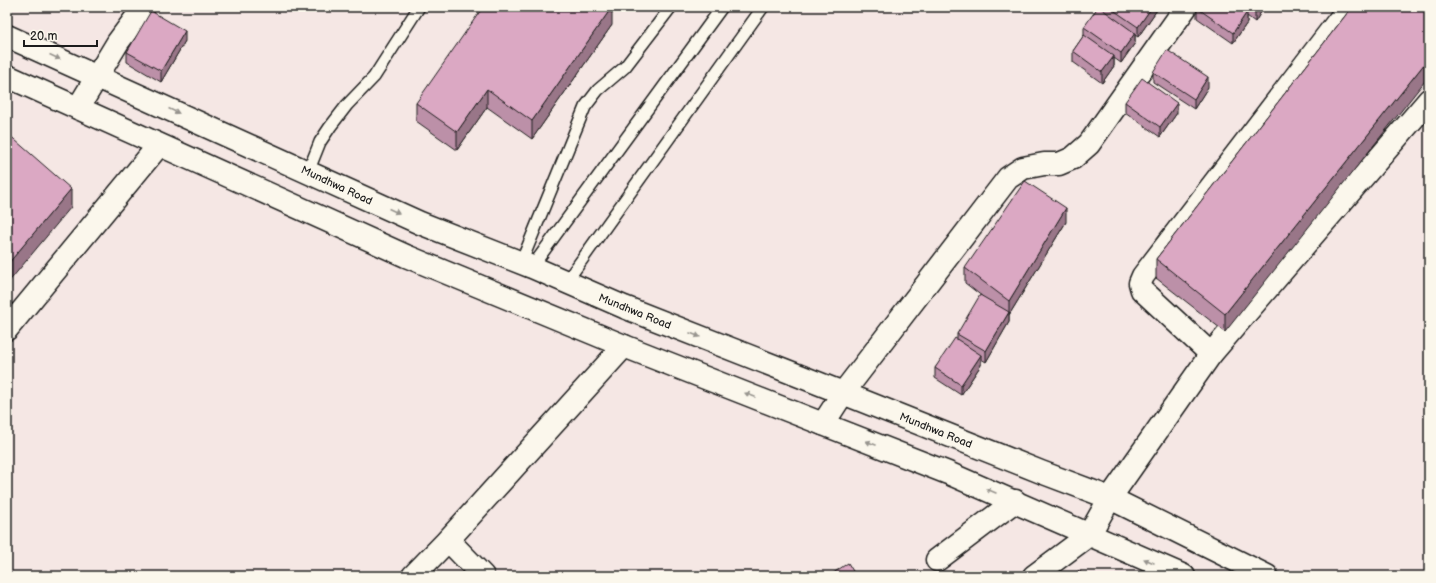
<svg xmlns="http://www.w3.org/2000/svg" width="1436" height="583" font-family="'Balsamiq Sans',sans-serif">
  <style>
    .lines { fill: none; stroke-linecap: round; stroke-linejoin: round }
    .lane-casing { stroke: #1c1c1c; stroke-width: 14 }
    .street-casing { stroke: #1c1c1c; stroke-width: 25 }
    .secondary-casing { stroke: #1c1c1c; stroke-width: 25 }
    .lane { stroke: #fbf7ec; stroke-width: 11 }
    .street { stroke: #fbf7ec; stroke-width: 22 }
    .secondary { stroke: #fbf7ec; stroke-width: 22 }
    .wall { fill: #bc90a8; stroke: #1c1c1c }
    .shaded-wall { fill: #997688; stroke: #1c1c1c }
    .building { fill: #dba8c3; stroke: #1c1c1c }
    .oneway { fill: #97948e }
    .labels { text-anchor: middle; stroke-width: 3.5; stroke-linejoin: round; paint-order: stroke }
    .street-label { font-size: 11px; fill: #1c1c1c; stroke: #fbf7ec }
  </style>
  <rect width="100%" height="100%" fill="#f5e7e4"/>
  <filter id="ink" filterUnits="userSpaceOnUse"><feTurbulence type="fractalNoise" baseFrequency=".025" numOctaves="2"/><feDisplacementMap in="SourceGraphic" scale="8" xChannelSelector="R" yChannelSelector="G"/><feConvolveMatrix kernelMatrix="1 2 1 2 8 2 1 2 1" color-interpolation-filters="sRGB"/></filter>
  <g filter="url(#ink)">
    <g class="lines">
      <defs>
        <g id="lane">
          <path d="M308 172 320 142 330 127 347 105 374 77 419 7"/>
          <path d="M521 263 585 107 598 90 625 67 671 7"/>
          <path d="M532 267 722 7"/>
          <path d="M566 282 763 7"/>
        </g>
        <g id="street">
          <path d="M78 108 118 42 144 7"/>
          <path d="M7 329 159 145"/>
          <path d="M1211 354 1142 290 1140 283 1143 276 1349 7"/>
          <path d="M823 424 843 393 1008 178 1023 168 1044 164H1059L1073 158 1089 144 1186 7"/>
          <path d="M448 540 483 576"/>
          <path d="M937 560 1015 501"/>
          <path d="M413 576 448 540 624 346"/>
          <path d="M1034 576 1089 535 1110 498 1211 354 1429 100"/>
        </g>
        <g id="secondary">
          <path d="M7 36 420 223 532 267 624 307 843 393 1041 472 1110 498 1267 576"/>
          <path d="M7 76 406 256 624 346 948 473 1184 576"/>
        </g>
      </defs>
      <use href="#lane" class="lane-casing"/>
      <use href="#street" class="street-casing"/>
      <use href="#secondary" class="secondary-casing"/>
      <use href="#lane" class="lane"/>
      <use href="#street" class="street"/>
      <use href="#secondary" class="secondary"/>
    </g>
    <g class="wall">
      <path d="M1103 7H1159L1138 37 1135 35V43L1121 63 1114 58V66L1102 83 1073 62V51L1084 35V27L1103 9Z"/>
      <path d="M1198 7H1264L1255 22 1247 16V23L1233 43 1197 18V8Z"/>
      <path d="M1352 7 1225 332 1156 278V259Z"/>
      <path d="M612 25 532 139 487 107 457 150 416 121V103Z"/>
      <path d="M185 41 161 82 127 62V52Z"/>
      <path d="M1153 72 1208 87 1194 109 1153 82Z"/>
      <path d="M1125 102 1177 113 1160 137 1125 112Z"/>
      <path d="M1066 222 1009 315V322L986 362 981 359V365L961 395 935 378V368L957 340V334L983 297 965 283V268Z"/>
    </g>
    <g class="shaded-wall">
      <path d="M612 7V25L532 139V121Z"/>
      <path d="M1152 7H1159L1138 37V27Z"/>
      <path d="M1257 7H1264L1255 22V11Z"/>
      <path d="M1247 12V23L1233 43V33Z"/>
      <path d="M185 31V41L161 82V71Z"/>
      <path d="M1135 33V43L1121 63V53Z"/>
      <path d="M1114 56V66L1102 83V72Z"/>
      <path d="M1429 58V76L1225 332V314Z"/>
      <path d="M1208 77V87L1194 109V99Z"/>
      <path d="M487 89V107L457 150V132Z"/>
      <path d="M1177 103V113L1160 137V127Z"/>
      <path d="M71 189V207L7 284V265Z"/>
      <path d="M1066 208V222L1009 315V301Z"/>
      <path d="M1009 312V322L986 362V351Z"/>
      <path d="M981 355V365L961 395V385Z"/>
    </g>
    <g class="building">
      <path d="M483 7H612L532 121 487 89 457 132 416 103Z"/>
      <path d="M1098 7H1099L1135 33 1121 53 1084 27Z"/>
      <path d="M1109 7H1152L1138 27Z"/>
      <path d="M1198 7H1239L1247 12 1233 33 1197 8Z"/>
      <path d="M1248 7H1257L1255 11Z"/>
      <path d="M1352 7H1429V58L1225 314 1156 259Z"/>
      <path d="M151 11 185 31 161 71 127 52Z"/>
      <path d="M1084 35 1114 56 1102 72 1073 51Z"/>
      <path d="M1167 50 1208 77 1194 99 1153 72Z"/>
      <path d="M1142 78 1177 103 1160 127 1125 102Z"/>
      <path d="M7 133 71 189 7 265Z"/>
      <path d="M1025 181 1066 208 1009 301 965 268Z"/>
      <path d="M980 295 1009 312 986 351 957 334Z"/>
      <path d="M955 338 981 355 961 385 935 368Z"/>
      <path d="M848 563 856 576H829Z"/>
      <path d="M1079 570 1084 576H1073Z"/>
    </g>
    <defs><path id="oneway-solid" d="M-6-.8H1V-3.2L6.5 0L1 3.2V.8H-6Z"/></defs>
    <g class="oneway">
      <use href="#oneway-solid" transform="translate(55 57) rotate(24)"/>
      <use href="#oneway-solid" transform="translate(174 111) rotate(24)"/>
      <use href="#oneway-solid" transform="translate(394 211) rotate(25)"/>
      <use href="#oneway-solid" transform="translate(695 335) rotate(21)"/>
      <use href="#oneway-solid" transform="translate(750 395) rotate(-159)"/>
      <use href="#oneway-solid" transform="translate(871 443) rotate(-159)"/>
      <use href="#oneway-solid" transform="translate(991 491) rotate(-157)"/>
      <use href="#oneway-solid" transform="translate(1149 561) rotate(-157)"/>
    </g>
  </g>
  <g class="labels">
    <g class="street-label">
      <text transform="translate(337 185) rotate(25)" y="4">Mundhwa Road</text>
      <text transform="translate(635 311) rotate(22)" y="4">Mundhwa Road</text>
      <text transform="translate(936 430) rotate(22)" y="4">Mundhwa Road</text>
    </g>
  </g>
  <rect width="1436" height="583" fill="none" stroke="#fbf7ec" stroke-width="24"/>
  <rect x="12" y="12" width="1412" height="559" fill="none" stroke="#1c1c1c" stroke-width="1.5" filter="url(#ink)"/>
  <path d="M24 40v6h73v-6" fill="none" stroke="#1c1c1c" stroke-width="2"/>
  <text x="30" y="40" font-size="12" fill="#1c1c1c" stroke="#fbf7ec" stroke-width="3" paint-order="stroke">20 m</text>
</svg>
